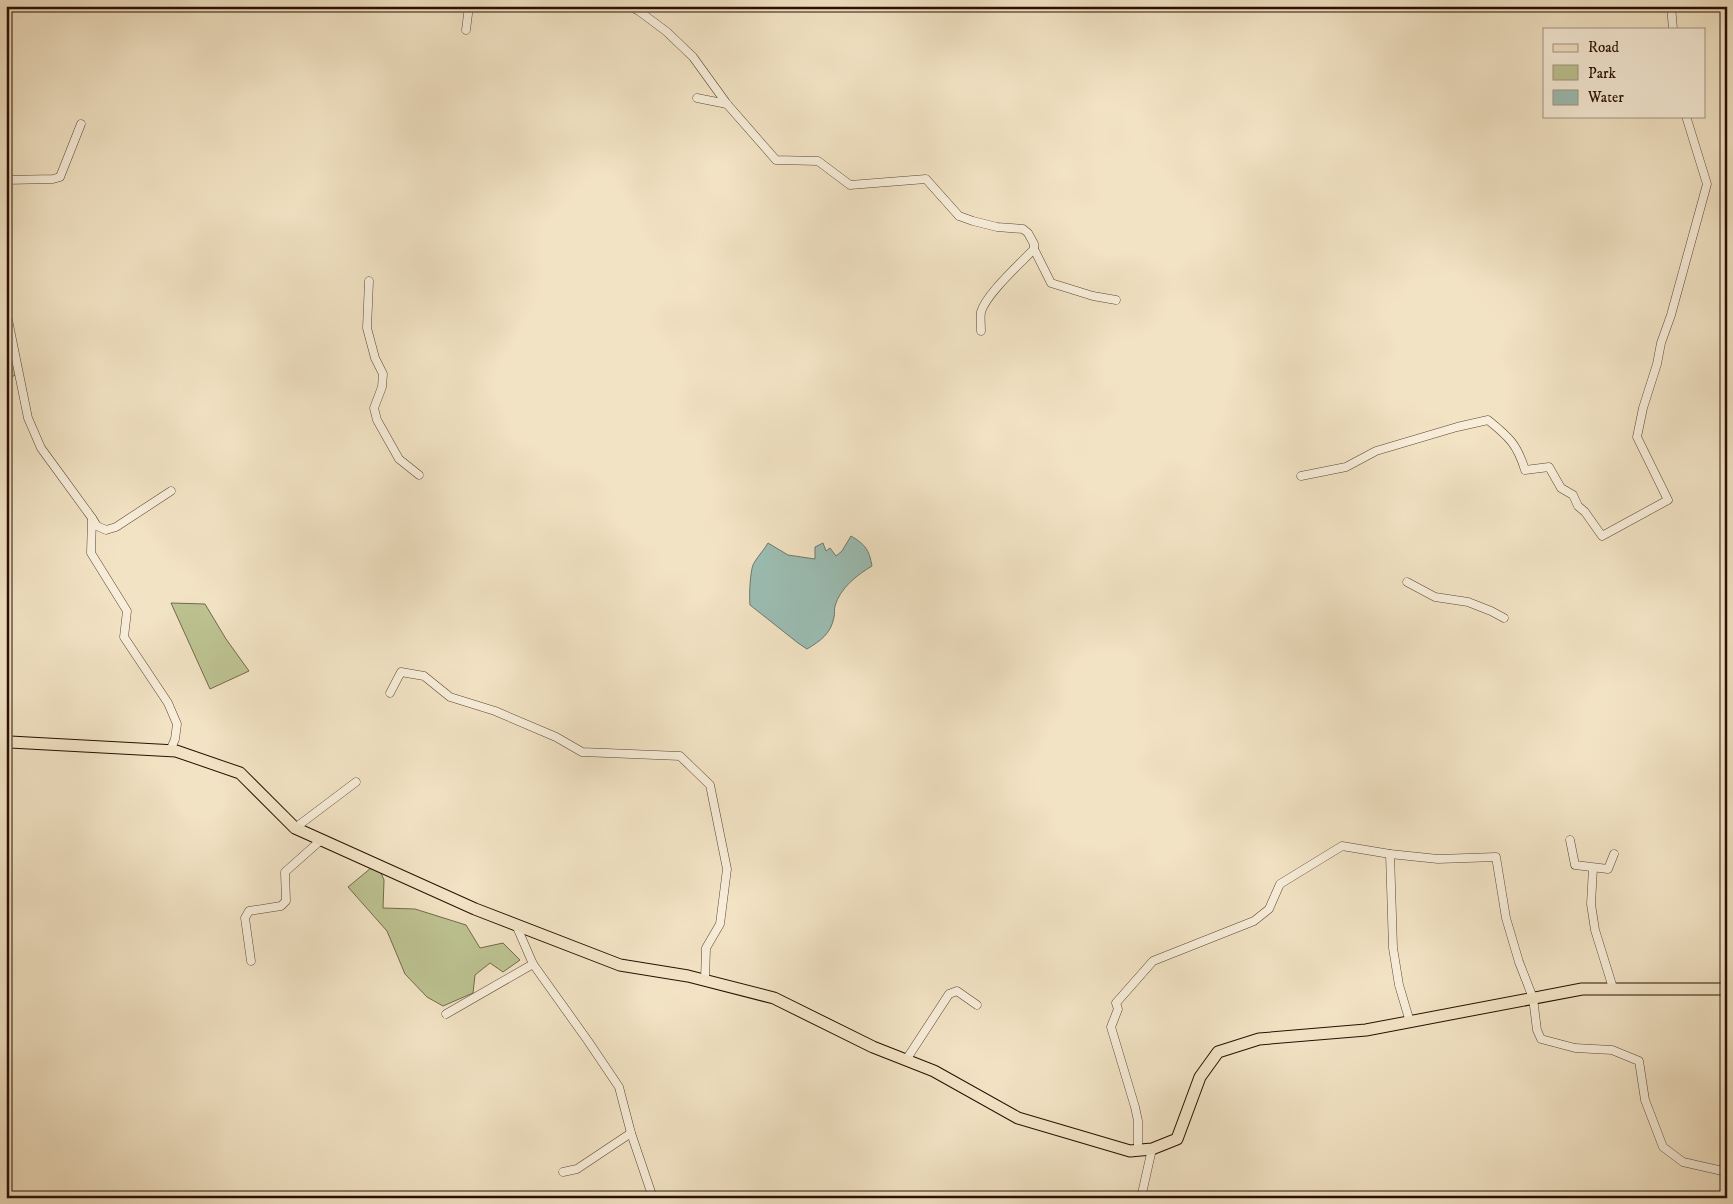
<svg xmlns="http://www.w3.org/2000/svg" width="1733" height="1204" font-family="'IM FELL DW Pica',serif">
  <style>
    .green { fill: #bdc392; stroke: #73694a }
    .water { fill: #9bbeb4; stroke: #6d786d }
    .lines { fill: none; stroke-linecap: round; stroke-linejoin: round }
    .street-casing { stroke: #5b4432; stroke-width: 9 }
    .primary-casing { stroke: #290f02; stroke-width: 13 }
    .street { stroke: #f7edd9; stroke-width: 8 }
    .primary { stroke: #f2e3c4; stroke-width: 11 }
  </style>
  <rect width="100%" height="100%" fill="#f2e3c4"/>
  <filter id="stains"><feTurbulence type="fractalNoise" baseFrequency=".004" numOctaves="4"/><feColorMatrix values="0 0 0 0 .2 0 0 0 0 .09 0 0 0 0 .02 0 0 0 .5 -.17"/></filter>
  <radialGradient id="worn" r=".72"><stop offset=".6" stop-color="#630" stop-opacity="0"/><stop offset="1" stop-color="#630" stop-opacity=".3"/></radialGradient>
  <g class="green">
    <path d="M6 323 17 374 6 380Z"/>
    <path d="M171 603 205 604 226 639 249 671 210 689Z"/>
    <path d="M377 863 384 880 383 908 415 909 466 925 480 948 503 943 520 960 503 972 490 963 475 975 473 993 443 1006 427 997 405 974 387 931 348 887Z"/>
  </g>
  <path class="water" d="M851 536C866 545 869 550 872 566 857 575 840 588 835 606 834 609 835 614 834 617 831 634 820 641 807 649L798 643 750 605C749 597 750 569 754 563 758 556 764 550 768 543L788 555 815 559V547L823 543 826 551 830 548 836 556 842 551Z"/>
  <g class="lines">
    <defs>
      <g id="street">
        <path d="M629 6 639 11 667 32 693 57 727 104 776 160 818 161 850 185 926 179 959 216 973 221 997 227 1023 229 1028 233 1034 244V249C1021 263 986 294 981 312 980 317 981 325 981 331"/>
        <path d="M1671 6 1673 29"/>
        <path d="M466 30 469 6"/>
        <path d="M697 98 727 104"/>
        <path d="M6 180 53 179 60 177 81 124"/>
        <path d="M1034 249 1051 283 1093 296 1116 300"/>
        <path d="M369 281 367 328 375 358 383 374 382 387 374 408 377 420 399 459 419 475"/>
        <path d="M6 310 28 418 41 448 92 518 91 553 127 611 124 637 168 703 177 724 175 739 170 751"/>
        <path d="M1301 476 1346 467 1376 451 1457 427 1488 420C1509 437 1517 444 1525 470L1549 467 1561 488 1573 495 1578 506 1585 512 1602 536 1668 500 1637 437 1643 408 1657 364 1661 343 1671 315 1707 184 1686 116"/>
        <path d="M92 518 97 526 106 530 116 527 171 491"/>
        <path d="M1407 582 1435 597 1468 602 1491 611 1504 618"/>
        <path d="M390 693 401 672 424 676 450 697 495 711 556 737 582 752 680 756 710 785 727 869 720 924 706 948 705 980"/>
        <path d="M295 828 356 782"/>
        <path d="M1570 840 1575 865 1608 869 1614 854"/>
        <path d="M1390 854 1393 948 1399 985 1410 1022"/>
        <path d="M1593 868 1591 904 1595 930 1613 988"/>
        <path d="M516 925 533 964 588 1041 619 1087 631 1133 653 1198"/>
        <path d="M251 961 245 918 249 911 281 906 286 901 285 872 321 840"/>
        <path d="M446 1014 533 964"/>
        <path d="M906 1060 949 994 957 991 977 1005"/>
        <path d="M1138 1150V1121L1135 1107 1111 1027 1118 1009 1116 1003 1153 961 1254 921 1269 909 1280 884 1342 846 1390 854 1438 859 1496 857 1506 918 1519 962 1533 998 1537 1030 1541 1039 1575 1048 1612 1050 1639 1061 1645 1100 1663 1147 1683 1162 1727 1172"/>
        <path d="M563 1172 577 1169 631 1133"/>
        <path d="M1141 1198 1152 1149"/>
      </g>
      <path id="primary" d="M6 744 10 742 176 751 240 773 295 828 475 909 620 965 688 976 774 998 873 1047 934 1071 1018 1118 1130 1151 1152 1149 1177 1139 1200 1077 1218 1052 1259 1039 1366 1030 1582 989H1727"/>
    </defs>
    <use href="#street" class="street-casing"/>
    <use href="#primary" class="primary-casing"/>
    <use href="#street" class="street"/>
    <use href="#primary" class="primary"/>
  </g>
  <rect width="1733" height="1204" fill="none" stroke="#f2e3c4" stroke-width="25"/>
  <rect x="8" y="8" width="1718" height="1189" fill="none" stroke="#290f02" stroke-width="2.5"/>
  <rect x="12" y="12" width="1708" height="1179" fill="none" stroke="#290f02"/>
  <rect x="1543" y="28" width="162" height="90" fill="#f7edd9" stroke="#a59483"/>
  <rect x="1553" y="44" width="25" height="8" fill="#f2e3c4" stroke="#a59483"/>
  <text x="1588" y="52" font-size="15" fill="#290f02">Road</text>
  <rect x="1553" y="65" width="25" height="15" fill="#bdc392" stroke="#a59483"/>
  <text x="1588" y="78" font-size="15" fill="#290f02">Park</text>
  <rect x="1553" y="90" width="25" height="15" fill="#9bbeb4" stroke="#a59483"/>
  <text x="1588" y="102" font-size="15" fill="#290f02">Water</text>
  <rect width="100%" height="100%" filter="url(#stains)"/>
  <rect width="100%" height="100%" fill="url(#worn)"/>
</svg>
